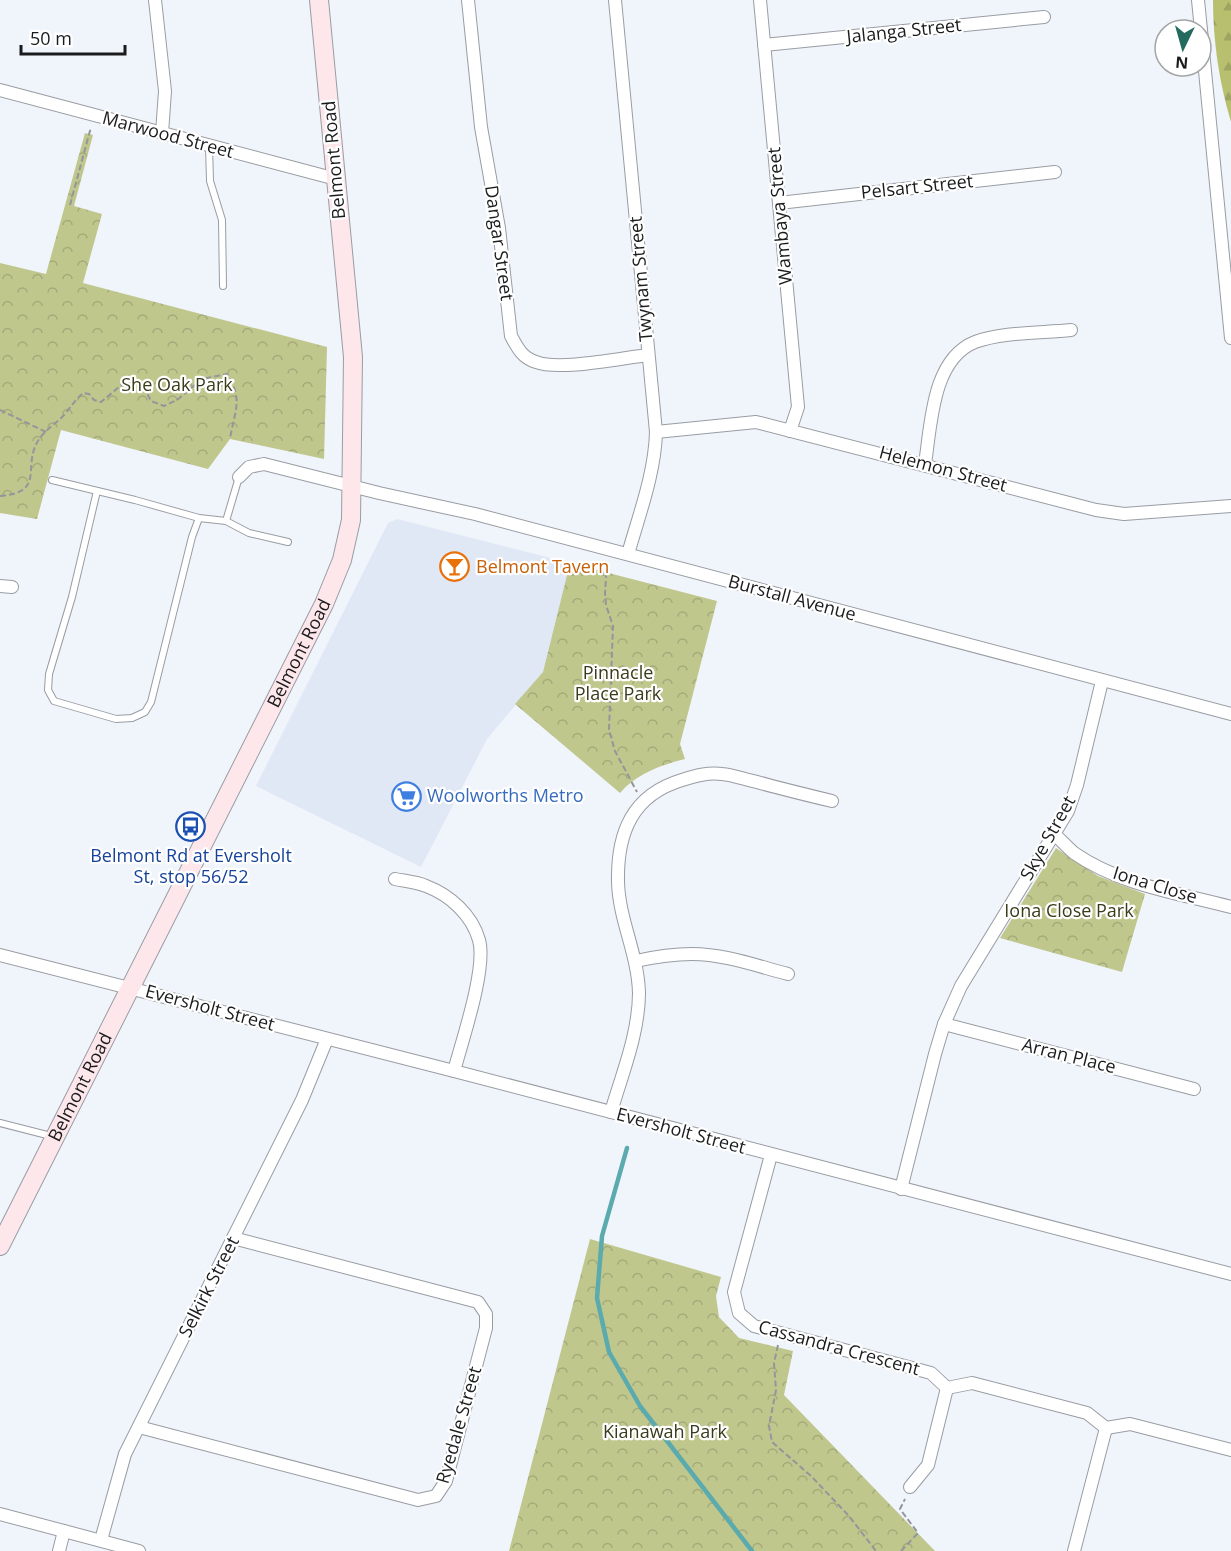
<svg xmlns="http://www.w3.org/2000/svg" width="1231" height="1551" font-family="'Open Sans',sans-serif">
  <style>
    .built { fill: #e0e7f5 }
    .forest { fill: url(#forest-firs) }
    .park { fill: url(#park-crowns) }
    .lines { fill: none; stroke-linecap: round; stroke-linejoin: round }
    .stream { stroke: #5aaaae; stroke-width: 4.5 }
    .lane-casing { stroke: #999da3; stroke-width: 8 }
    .street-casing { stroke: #999da3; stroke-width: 14 }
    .secondary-casing { stroke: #999da3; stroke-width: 20 }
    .path { stroke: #93969a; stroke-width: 2; stroke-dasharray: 6 3; stroke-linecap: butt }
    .lane { stroke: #fff; stroke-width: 6 }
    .street { stroke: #fff; stroke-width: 12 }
    .secondary { stroke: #fde7eb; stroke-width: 18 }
    .labels { text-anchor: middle; stroke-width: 4.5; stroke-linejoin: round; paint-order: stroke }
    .street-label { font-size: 18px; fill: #1a1b1d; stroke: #fff }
    .park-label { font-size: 18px; fill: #393c1a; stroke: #fff }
    .food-label { font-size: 18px; fill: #c56008; stroke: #fff; text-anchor: start }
    .shop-label { font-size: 18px; fill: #366cbe; stroke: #fff; text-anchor: start }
    .transit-label { font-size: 18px; fill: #164399; stroke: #fff }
  </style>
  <defs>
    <pattern id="forest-firs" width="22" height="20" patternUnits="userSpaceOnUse" patternTransform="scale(1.5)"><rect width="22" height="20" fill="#b8c070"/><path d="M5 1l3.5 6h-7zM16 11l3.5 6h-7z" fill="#9ea461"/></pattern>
    <pattern id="park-crowns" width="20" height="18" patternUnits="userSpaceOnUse" patternTransform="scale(1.5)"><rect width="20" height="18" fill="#c0c78d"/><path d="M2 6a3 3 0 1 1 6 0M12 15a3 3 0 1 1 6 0" fill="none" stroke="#a4aa79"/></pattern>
  </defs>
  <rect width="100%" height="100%" fill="#f0f4fb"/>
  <path class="built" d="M397 519 570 563 543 672 487 739 421 867 256 786 388 523Z"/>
  <path class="forest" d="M1213 0H1231V122C1219 82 1213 41 1213 0Z"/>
  <g class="park">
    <path d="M85 133 93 135 74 206 102 214 83 283 327 347 324 459 230 439 208 469 61 430 37 519 0 513V263L46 274Z"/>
    <path d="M570 563 717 601 680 744 685 759C661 765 636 774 620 793L515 704 543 672Z"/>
    <path d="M1056 848 1098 876 1145 894 1122 972 1000 938Z"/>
    <path d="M590 1239 721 1277 716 1296 719 1317 739 1338 793 1351 784 1395 935 1551H509Z"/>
  </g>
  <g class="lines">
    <path class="stream" d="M627 1148 602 1236 597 1298 609 1352 640 1406 752 1551"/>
    <defs>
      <g id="lane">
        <path d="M209 146 210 181 222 220 223 286"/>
        <path d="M52 480 135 500 199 518 226 521 249 533 288 542"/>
        <path d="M97 491 72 597 49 674 48 690 54 701 116 719 132 718 145 712 151 702 192 537 199 518"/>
        <path d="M226 521 239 477"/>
        <path d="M0 1123 51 1136"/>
      </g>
      <g id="street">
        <path d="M155 0 165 91 162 133"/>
        <path d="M468 0 481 127 499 228 511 336C517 347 522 358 536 362 559 371 621 358 648 355"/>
        <path d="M615 0 656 432C655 473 639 515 628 554"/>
        <path d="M760 0 798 407 790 431"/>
        <path d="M1198 0 1201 30"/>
        <path d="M1201 30 1231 338"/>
        <path d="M764 45 1044 17"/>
        <path d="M0 90 336 179"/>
        <path d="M779 203 1055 172"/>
        <path d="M656 432 756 422 1096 510 1124 514 1231 506"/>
        <path d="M925 464C931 425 932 359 975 342 1002 332 1041 333 1071 330"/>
        <path d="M239 477 249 467 264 464 379 493 475 514 1231 714"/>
        <path d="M0 586 12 587"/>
        <path d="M1054 834C1061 840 1067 847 1074 853 1120 885 1178 893 1231 907"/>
        <path d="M395 879C405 881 417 882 426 886 450 895 472 915 479 940 487 968 462 1041 454 1071"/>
        <path d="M0 955 454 1071 1231 1274"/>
        <path d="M636 961C654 957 673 954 692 954 724 954 757 966 788 974"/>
        <path d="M944 1024 1194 1089"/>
        <path d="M611 1112C622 1074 639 1033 639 993 638 954 619 920 618 882 617 833 632 795 682 780 695 776 708 772 722 774 734 775 746 780 757 782 782 789 807 795 832 801"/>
        <path d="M771 1155 734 1292 739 1313 754 1326 931 1373 947 1388 972 1383 1087 1413 1106 1428 1130 1424 1231 1450"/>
        <path d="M901 1189 935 1054 944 1024 961 986 1068 811 1077 785 1102 681"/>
        <path d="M139 1427 418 1500 436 1496 446 1481 486 1328V1314L478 1302 233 1238"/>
        <path d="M910 1487 928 1465 947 1388"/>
        <path d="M0 1514 139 1551"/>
        <path d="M101 1540 125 1454 302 1100 327 1039"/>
        <path d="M59 1551 64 1531"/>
        <path d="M1074 1551 1106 1428"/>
      </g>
      <g id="secondary">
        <path id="s1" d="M0 1246 324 604 342 560 351 520 353 357 319 0"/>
      </g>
    </defs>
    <use href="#lane" class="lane-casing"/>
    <use href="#street" class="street-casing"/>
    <use href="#secondary" class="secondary-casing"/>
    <g class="path">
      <path d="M70 205 91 127"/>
      <path d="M0 410 46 432"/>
      <path d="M0 496C48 492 20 465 40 438 46 429 57 423 64 415 71 407 75 400 83 393L89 394 94 400 101 402 125 382 135 380 142 383 151 401 164 406 177 400 202 379 227 374C244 400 234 412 230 439"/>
      <path d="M607 563 605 593 606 605 613 626 609 730 615 751 637 792"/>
      <path d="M778 1345 774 1363 776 1390 769 1426 772 1442 811 1476 849 1516 876 1551"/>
      <path d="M901 1551 918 1533 900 1509 905 1499"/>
    </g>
    <use href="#lane" class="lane"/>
    <use href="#street" class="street"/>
    <use href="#secondary" class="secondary"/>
  </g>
  <defs>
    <symbol id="bar-ring" viewBox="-11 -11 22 22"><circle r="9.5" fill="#fff" stroke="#e8710a" stroke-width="1.5"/><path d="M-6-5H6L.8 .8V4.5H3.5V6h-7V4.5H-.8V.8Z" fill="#e8710a"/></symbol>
    <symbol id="supermarket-ring" viewBox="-11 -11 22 22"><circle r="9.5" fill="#fff" stroke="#3f7fe0" stroke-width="1.5"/><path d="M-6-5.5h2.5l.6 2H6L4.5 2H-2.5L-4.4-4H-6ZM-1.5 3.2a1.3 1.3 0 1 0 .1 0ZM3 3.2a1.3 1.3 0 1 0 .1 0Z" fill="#3f7fe0"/></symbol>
    <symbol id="bus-ring" viewBox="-11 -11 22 22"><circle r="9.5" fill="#fff" stroke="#1a4fb4" stroke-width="1.5"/><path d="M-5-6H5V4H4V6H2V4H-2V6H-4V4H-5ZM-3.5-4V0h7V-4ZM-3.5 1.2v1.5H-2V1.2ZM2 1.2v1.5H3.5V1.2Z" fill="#1a4fb4"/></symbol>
  </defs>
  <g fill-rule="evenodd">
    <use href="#bar-ring" x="438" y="550" width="33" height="33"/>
    <use href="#supermarket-ring" x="390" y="780" width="33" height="33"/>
    <use href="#bus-ring" x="174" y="810" width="33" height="33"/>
  </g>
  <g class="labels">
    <g class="street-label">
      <text transform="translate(904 31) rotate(-6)" y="6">Jalanga Street</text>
      <text transform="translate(168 135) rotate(15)" y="6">Marwood Street</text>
      <text transform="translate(334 160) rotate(-95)" y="6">Belmont Road</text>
      <text transform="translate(917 187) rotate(-6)" y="6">Pelsart Street</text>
      <text transform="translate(780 216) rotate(-95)" y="6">Wambaya Street</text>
      <text transform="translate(499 243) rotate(82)" y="6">Dangar Street</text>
      <text transform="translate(641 279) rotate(-95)" y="6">Twynam Street</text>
      <text transform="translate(943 469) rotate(15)" y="6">Helemon Street</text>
      <text transform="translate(792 598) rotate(15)" y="6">Burstall Avenue</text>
      <text dy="6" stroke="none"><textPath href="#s1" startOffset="664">Belmont Road</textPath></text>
      <text transform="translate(1048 838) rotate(-61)" y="6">Skye Street</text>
      <text transform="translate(1155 885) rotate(17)" y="6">Iona Close</text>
      <text transform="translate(210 1008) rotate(15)" y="6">Eversholt Street</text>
      <text transform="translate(1069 1056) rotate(14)" y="6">Arran Place</text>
      <text dy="6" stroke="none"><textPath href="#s1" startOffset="178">Belmont Road</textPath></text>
      <text transform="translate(681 1131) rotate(15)" y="6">Eversholt Street</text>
      <text transform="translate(209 1287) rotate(-63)" y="6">Selkirk Street</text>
      <text transform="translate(839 1348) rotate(15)" y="6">Cassandra Crescent</text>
      <text transform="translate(459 1425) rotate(-74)" y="6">Ryedale Street</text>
    </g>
    <g class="park-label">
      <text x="177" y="391">She Oak Park</text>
      <text x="618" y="679">Pinnacle<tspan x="618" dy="21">Place Park</tspan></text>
      <text x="1069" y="917">Iona Close Park</text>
      <text x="665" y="1438">Kianawah Park</text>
    </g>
    <g class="food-label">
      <text x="476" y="573">Belmont Tavern</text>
    </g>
    <g class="shop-label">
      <text x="427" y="802">Woolworths Metro</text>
    </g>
    <g class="transit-label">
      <text x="191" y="862">Belmont Rd at Eversholt<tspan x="191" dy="21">St, stop 56/52</tspan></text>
    </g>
  </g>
  <g transform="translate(1183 48) rotate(185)"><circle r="28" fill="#ffffff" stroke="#a3a4a5" stroke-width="1.5"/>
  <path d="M0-4.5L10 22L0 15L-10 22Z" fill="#236a5f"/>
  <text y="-9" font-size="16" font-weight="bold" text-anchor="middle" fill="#1a1b1d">N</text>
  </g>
  <path d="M21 45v9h104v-9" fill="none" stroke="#1a1b1d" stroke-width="3"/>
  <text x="30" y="45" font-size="18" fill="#1a1b1d" stroke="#ffffff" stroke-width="4.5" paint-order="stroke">50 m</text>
</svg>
